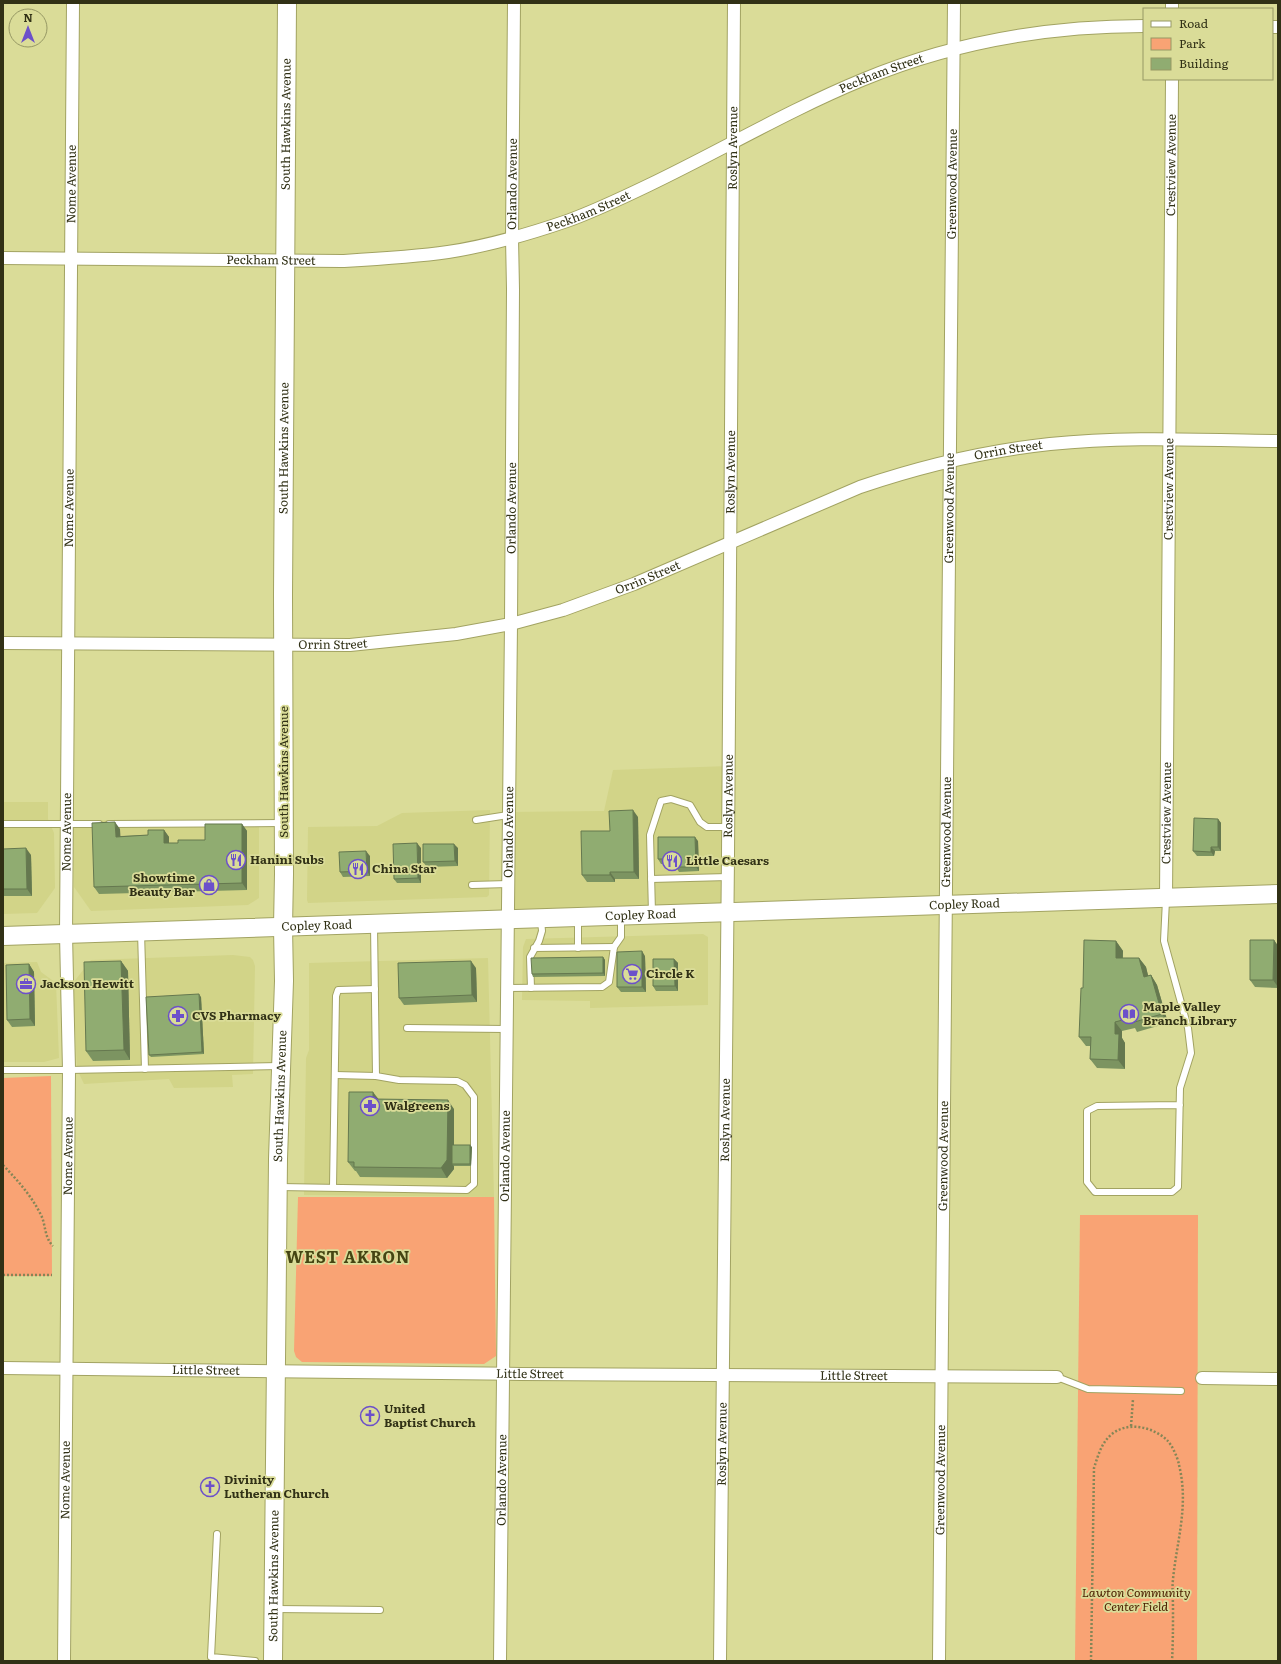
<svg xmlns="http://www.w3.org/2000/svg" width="1281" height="1664" font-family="Literata,serif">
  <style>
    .built { fill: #d2d488 }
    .green { fill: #f9a374 }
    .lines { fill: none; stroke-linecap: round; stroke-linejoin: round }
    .lane-casing { stroke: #a2a362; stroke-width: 8 }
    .street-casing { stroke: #a2a362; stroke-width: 14 }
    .secondary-casing { stroke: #a2a362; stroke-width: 20 }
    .path { stroke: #858657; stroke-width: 2.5; stroke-dasharray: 2 2; stroke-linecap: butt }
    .lane { stroke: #fff; stroke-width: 6 }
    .street { stroke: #fff; stroke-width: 12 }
    .secondary { stroke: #fff; stroke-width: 18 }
    .wall { fill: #7c9461 }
    .shaded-wall { fill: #65784f }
    .building { fill: #90ac71; stroke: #65784f }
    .labels { text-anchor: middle; stroke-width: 3.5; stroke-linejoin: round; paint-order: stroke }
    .street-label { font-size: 12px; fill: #313116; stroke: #dadc98 }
    .poi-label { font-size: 12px; font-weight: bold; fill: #313116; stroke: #dadc98; text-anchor: start }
    .park-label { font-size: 12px; font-style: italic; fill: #4c2002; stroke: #dadc98 }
    .district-label { font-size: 16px; font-weight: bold; letter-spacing: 1px; fill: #454513; stroke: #dadc98 }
  </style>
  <rect width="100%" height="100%" fill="#dadc98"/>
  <g class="built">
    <path d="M729 766 727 911 508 919V812L604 811 613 770Z"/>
    <path d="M3 802H48V819L54 833 55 888 37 913 3 914Z"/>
    <path d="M490 810 489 895 487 897 308 903 307 900 308 827 377 826 402 813Z"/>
    <path d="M82 820 259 821V898L248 905 91 911 74 887 73 827Z"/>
    <path d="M703 934 708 937V1005L590 1008V1001L522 1000 523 947 526 939Z"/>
    <path d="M233 955 250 957 253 960 255 966 253 1074 232 1075 233 1087 174 1088 169 1079 84 1084 77 1069 73 983 91 960Z"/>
    <path d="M488 958 494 1197 304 1195 306 1058 309 1050V963Z"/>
    <path d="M37 962 41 972 56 983 59 1058 44 1062H3V963Z"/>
  </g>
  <g class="green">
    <path d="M51 1076 52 1276H3V1078Z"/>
    <path d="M298 1197H494L496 1356 484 1364 302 1362 296 1357 294 1351Z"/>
    <path d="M1080 1215H1198L1197 1661H1075Z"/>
  </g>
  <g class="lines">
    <defs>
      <g id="lane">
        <path d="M476 820 508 815"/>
        <path d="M3 824H99"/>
        <path d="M109 824 281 823"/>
        <path d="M651 879 728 877"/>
        <path d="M472 885 508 884"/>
        <path d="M1166 900 1164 941 1188 1028 1191 1053 1180 1088 1178 1187 1172 1192H1095L1087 1182V1111L1097 1106 1180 1105"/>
        <path d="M652 913 650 835 661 801 671 799 690 805 700 822 707 827H728"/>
        <path d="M578 918V948"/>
        <path d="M141 932 145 1069"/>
        <path d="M534 948 614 947"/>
        <path d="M507 988 602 987 609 982 614 947 621 937V917"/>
        <path d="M531 988 530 957 539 941 542 931 541 920"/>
        <path d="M407 1028 506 1029"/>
        <path d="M3 1070H69L279 1066"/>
        <path d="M335 1075 376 1076"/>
        <path d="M279 1187 467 1190 474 1184V1097L465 1085 457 1081 399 1080 376 1076 374 925"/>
        <path d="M333 1187 336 996 338 990 375 989"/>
        <path d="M1057 1377 1088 1389 1181 1391"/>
        <path d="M217 1534 211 1657 255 1661"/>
        <path d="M275 1609 380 1610"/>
      </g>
      <g id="street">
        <path d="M1172 9V3"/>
        <path d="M1272 27H1278"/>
        <path id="s1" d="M3 258 342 261C377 259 413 257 448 252 488 246 529 234 567 221 595 211 622 198 649 185 720 151 789 110 862 80 951 43 1048 26 1144 26"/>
        <path id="s2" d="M3 643 350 645 456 634 511 624 563 610 634 584 860 487C922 466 985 451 1050 444 1125 436 1202 440 1278 441"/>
        <path id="s3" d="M1166 898 1172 79"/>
        <path id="s4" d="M3 1368 521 1374 1057 1377"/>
        <path d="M1202 1378 1278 1379"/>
        <path id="s5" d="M64 1661 69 1070 66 934 73 3"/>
        <path id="s6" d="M500 1661 511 624 513 289 512 238 514 3"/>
        <path id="s7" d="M720 1661 728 856 734 3"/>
        <path id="s8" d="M939 1661 954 3"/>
      </g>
      <g id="secondary">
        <path id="s9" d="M3 936 1278 894"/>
        <path id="s10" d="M273 1661 278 1159 284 981 283 927 284 874 283 595 287 3"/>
      </g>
    </defs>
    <use href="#lane" class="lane-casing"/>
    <use href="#street" class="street-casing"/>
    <use href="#secondary" class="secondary-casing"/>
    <g class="path">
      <path d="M3 1165C18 1181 31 1195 41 1215 46 1225 44 1237 53 1246"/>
      <path d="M3 1275H52"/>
      <path d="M1131 1426 1133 1399"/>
      <path d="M1091 1661 1094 1468C1098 1456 1101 1443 1112 1434 1128 1421 1153 1427 1167 1440 1172 1445 1178 1458 1179 1465 1189 1505 1177 1540 1173 1579 1172 1589 1173 1599 1173 1609 1173 1627 1173 1644 1172 1661"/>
    </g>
    <use href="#lane" class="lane"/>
    <use href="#street" class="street"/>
    <use href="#secondary" class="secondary"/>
  </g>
  <g class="wall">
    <path d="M638 817 639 879H615V882H587L582 875 610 831Z"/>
    <path d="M1218 819 1221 823V851H1215L1214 856H1197L1193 851Z"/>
    <path d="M242 824 247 831V890L99 894 94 887 120 829V836L148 835 164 830 169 837V843H178L205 840Z"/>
    <path d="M698 841 699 871 679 872 676 867V864H661L658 859Z"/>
    <path d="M421 848V883H397L394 879Z"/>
    <path d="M458 848V866L427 867 423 862Z"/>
    <path d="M3 849 31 855 32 896H3Z"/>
    <path d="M370 856V876L343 877 340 872Z"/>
    <path d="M1274 940 1278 946V988L1255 987 1250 980Z"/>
    <path d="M1116 941 1123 951V958H1139L1146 967 1148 976 1151 975 1157 985 1168 1023 1137 1032 1135 1028 1122 1031V1038L1125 1043V1069L1097 1068 1090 1059V1046H1086L1079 1037Z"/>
    <path d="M645 956 646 992H621L617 987Z"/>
    <path d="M603 957 605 960V976L533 977 532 974Z"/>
    <path d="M674 959 678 963V991H656L653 986Z"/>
    <path d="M121 961 128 971 130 1060 93 1061 86 1051Z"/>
    <path d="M29 964 34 972 35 1026 12 1027 7 1020Z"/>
    <path d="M476 968 477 1002 404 1005 399 998Z"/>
    <path d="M201 997 204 1054 151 1057 149 1055Z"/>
    <path d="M378 1099 454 1109V1145L472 1147 471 1166H454V1169L447 1178 360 1177 356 1171H355L348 1162Z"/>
  </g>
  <g class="shaded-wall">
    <path d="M633 810 638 817 639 879 634 872Z"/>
    <path d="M1218 819 1221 823V851L1218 847Z"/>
    <path d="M115 822 120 829 121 844 116 837Z"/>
    <path d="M242 824 247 831V890L242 883Z"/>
    <path d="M164 830 169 837V850L164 843Z"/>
    <path d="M695 837 698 841 699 871 696 867Z"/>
    <path d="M417 843 421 848V883L418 878Z"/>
    <path d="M454 844 458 848V866L455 861Z"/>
    <path d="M1211 847 1215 851 1214 856 1211 852Z"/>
    <path d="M26 848 31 855 32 896 27 889Z"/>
    <path d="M366 851 370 856V876L367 871Z"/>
    <path d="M610 872 615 879V882L610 875Z"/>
    <path d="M1274 940 1278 946V987L1273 980Z"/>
    <path d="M1116 941 1123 951 1122 967 1116 958Z"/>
    <path d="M642 951 645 956 646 992 642 987Z"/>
    <path d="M603 957 605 960V976L603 973Z"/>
    <path d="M1139 958 1146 967 1151 987 1144 977Z"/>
    <path d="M674 959 678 963V991L675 986Z"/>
    <path d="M121 961 128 971 130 1060 124 1050Z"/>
    <path d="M471 961 476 968 477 1002 472 995Z"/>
    <path d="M29 964 34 972 35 1026 30 1019Z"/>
    <path d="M1151 975 1157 985 1168 1023 1162 1014Z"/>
    <path d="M199 994 201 997 204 1054 202 1052Z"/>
    <path d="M1115 1022 1122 1031V1038L1125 1043V1069L1118 1060 1115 1034Z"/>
    <path d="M373 1092 380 1101 373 1099Z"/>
    <path d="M448 1100 454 1109V1164H452L454 1166V1169L447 1178 441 1168Z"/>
    <path d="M470 1145 472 1147 471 1166 470 1164Z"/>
  </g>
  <g class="building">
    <path d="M633 810 634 872H610V875H582L581 831H610L609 811Z"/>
    <path d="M1194 818 1218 819V847H1211V852L1193 851Z"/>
    <path d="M115 822 116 837 148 835V830H164V843H178V840H205V824H242V883L94 887 92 823Z"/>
    <path d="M658 837H695L696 867H676V859H658Z"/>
    <path d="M417 843 418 878 394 879 393 844Z"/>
    <path d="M423 844H454L455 861 423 862Z"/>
    <path d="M26 848 27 889H3V849Z"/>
    <path d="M366 851 367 871 340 872 339 852Z"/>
    <path d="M1084 940 1116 941V958H1139L1144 977 1151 975 1162 1014 1131 1023 1130 1018 1115 1022V1034H1119L1118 1060 1090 1059 1091 1037H1079L1081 988H1083Z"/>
    <path d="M1250 940H1274L1273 980H1250Z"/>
    <path d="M642 951V987H617V952Z"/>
    <path d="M603 957V973L532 974 531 958Z"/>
    <path d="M653 959H674L675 986H653Z"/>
    <path d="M121 961 124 1050 86 1051 84 962Z"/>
    <path d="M471 961 472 995 399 998 398 963Z"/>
    <path d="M29 964 30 1019 7 1020 6 965Z"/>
    <path d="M199 994 202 1052 149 1055 146 997Z"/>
    <path d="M349 1092H373V1099L448 1100 447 1160 441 1168 354 1167V1162H348Z"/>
    <rect x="452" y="1145" width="18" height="19"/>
  </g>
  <defs>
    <symbol id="restaurant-ring" viewBox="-11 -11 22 22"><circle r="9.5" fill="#dadc98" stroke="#6c50ca" stroke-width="1.5"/><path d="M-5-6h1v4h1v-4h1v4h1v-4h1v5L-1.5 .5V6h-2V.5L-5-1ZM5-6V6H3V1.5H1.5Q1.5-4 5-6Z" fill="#6c50ca"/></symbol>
    <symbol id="shop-ring" viewBox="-11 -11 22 22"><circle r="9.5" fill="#dadc98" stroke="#6c50ca" stroke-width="1.5"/><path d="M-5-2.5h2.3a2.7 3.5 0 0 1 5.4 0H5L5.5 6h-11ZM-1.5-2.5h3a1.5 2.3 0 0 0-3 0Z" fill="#6c50ca"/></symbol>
    <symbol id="supermarket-ring" viewBox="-11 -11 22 22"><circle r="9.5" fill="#dadc98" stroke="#6c50ca" stroke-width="1.5"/><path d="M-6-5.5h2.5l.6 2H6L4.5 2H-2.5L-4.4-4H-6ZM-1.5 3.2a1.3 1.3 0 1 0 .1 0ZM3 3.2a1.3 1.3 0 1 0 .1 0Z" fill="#6c50ca"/></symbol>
    <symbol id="office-ring" viewBox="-11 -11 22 22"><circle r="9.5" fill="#dadc98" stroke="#6c50ca" stroke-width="1.5"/><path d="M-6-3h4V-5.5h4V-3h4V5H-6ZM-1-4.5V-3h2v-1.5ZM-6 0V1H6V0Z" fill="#6c50ca"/></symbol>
    <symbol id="library-ring" viewBox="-11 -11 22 22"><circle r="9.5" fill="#dadc98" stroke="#6c50ca" stroke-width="1.5"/><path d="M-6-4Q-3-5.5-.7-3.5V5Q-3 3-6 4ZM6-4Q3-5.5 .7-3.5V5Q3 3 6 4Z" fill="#6c50ca"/></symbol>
    <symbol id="pharmacy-ring" viewBox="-11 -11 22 22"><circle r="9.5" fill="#dadc98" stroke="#6c50ca" stroke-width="1.5"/><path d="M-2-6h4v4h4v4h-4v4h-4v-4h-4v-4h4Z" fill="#6c50ca"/></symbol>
    <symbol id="church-ring" viewBox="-11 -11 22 22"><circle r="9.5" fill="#dadc98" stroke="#6c50ca" stroke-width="1.5"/><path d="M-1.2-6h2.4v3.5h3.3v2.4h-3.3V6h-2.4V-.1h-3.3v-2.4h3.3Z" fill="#6c50ca"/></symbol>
  </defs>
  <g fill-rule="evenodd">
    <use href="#restaurant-ring" x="225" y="849" width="22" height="22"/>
    <use href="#restaurant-ring" x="661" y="850" width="22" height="22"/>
    <use href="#restaurant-ring" x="347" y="858" width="22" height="22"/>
    <use href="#shop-ring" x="198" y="874" width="22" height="22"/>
    <use href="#supermarket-ring" x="621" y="963" width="22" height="22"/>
    <use href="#office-ring" x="15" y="973" width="22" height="22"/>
    <use href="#library-ring" x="1118" y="1003" width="22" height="22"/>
    <use href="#pharmacy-ring" x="167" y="1005" width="22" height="22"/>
    <use href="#pharmacy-ring" x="359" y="1095" width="22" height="22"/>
    <use href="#church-ring" x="359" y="1405" width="22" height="22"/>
    <use href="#church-ring" x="199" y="1476" width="22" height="22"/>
  </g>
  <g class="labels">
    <g class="street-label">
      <text dy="4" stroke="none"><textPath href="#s1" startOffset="916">Peckham Street</textPath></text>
      <text dy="4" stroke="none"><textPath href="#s10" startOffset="1537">South Hawkins Avenue</textPath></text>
      <text dy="4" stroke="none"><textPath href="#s7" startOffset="1513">Roslyn Avenue</textPath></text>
      <text dy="4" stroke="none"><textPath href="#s3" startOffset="733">Crestview Avenue</textPath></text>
      <text dy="4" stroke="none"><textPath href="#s5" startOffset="1477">Nome Avenue</textPath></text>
      <text dy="4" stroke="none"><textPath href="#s6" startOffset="1477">Orlando Avenue</textPath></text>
      <text dy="4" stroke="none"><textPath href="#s8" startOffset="1477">Greenwood Avenue</textPath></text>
      <text dy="4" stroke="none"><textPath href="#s1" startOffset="592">Peckham Street</textPath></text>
      <text dy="4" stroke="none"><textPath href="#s1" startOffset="268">Peckham Street</textPath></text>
      <text dy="4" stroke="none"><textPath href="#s10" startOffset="1213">South Hawkins Avenue</textPath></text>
      <text dy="4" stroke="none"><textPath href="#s2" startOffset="1038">Orrin Street</textPath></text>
      <text dy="4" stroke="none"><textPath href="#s7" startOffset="1189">Roslyn Avenue</textPath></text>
      <text dy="4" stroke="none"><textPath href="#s3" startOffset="409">Crestview Avenue</textPath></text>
      <text dy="4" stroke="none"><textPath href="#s5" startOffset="1153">Nome Avenue</textPath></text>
      <text dy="4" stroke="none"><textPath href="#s6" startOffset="1153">Orlando Avenue</textPath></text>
      <text dy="4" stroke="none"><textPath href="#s8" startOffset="1153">Greenwood Avenue</textPath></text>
      <text dy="4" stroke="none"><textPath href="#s2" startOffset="654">Orrin Street</textPath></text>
      <text dy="4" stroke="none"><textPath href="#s2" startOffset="330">Orrin Street</textPath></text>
      <text transform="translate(284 772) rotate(-90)" y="4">South Hawkins Avenue</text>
      <text dy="4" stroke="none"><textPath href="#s7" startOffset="865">Roslyn Avenue</textPath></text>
      <text dy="4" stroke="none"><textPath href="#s3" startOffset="85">Crestview Avenue</textPath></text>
      <text dy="4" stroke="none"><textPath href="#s5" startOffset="829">Nome Avenue</textPath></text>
      <text dy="4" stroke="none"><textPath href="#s6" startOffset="829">Orlando Avenue</textPath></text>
      <text dy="4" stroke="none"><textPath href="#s8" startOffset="829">Greenwood Avenue</textPath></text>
      <text dy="4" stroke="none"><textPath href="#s9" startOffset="962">Copley Road</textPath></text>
      <text dy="4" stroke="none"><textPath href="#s9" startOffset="638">Copley Road</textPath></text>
      <text dy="4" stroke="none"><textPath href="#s9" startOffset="314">Copley Road</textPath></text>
      <text dy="4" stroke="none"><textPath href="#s10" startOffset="565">South Hawkins Avenue</textPath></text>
      <text dy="4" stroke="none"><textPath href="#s7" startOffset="541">Roslyn Avenue</textPath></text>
      <text dy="4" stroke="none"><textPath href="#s5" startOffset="505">Nome Avenue</textPath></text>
      <text dy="4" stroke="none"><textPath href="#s6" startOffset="505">Orlando Avenue</textPath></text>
      <text dy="4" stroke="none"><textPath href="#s8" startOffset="505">Greenwood Avenue</textPath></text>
      <text dy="4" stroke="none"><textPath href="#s4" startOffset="203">Little Street</textPath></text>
      <text dy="4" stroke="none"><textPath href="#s4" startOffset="527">Little Street</textPath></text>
      <text dy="4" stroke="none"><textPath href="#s4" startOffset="851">Little Street</textPath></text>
      <text dy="4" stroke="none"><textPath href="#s7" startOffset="217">Roslyn Avenue</textPath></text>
      <text dy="4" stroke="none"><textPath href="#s5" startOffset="181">Nome Avenue</textPath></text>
      <text dy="4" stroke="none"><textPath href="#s6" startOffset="181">Orlando Avenue</textPath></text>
      <text dy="4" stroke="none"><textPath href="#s8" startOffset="181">Greenwood Avenue</textPath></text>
      <text dy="4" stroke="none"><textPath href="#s10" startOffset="85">South Hawkins Avenue</textPath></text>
    </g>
    <g class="poi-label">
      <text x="250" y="864">Hanini Subs</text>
      <text x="686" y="865">Little Caesars</text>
      <text x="372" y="873">China Star</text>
      <text x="195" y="882" text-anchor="end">Showtime<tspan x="195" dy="14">Beauty Bar</tspan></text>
      <text x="646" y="978">Circle K</text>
      <text x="40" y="988">Jackson Hewitt</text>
      <text x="1143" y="1011">Maple Valley<tspan x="1143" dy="14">Branch Library</tspan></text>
      <text x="192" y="1020">CVS Pharmacy</text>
      <text x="384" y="1110">Walgreens</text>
      <text x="384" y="1413">United<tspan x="384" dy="14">Baptist Church</tspan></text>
      <text x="224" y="1484">Divinity<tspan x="224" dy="14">Lutheran Church</tspan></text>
    </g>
    <g class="park-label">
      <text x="1136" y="1597">Lawton Community<tspan x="1136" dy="14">Center Field</tspan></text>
    </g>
    <g class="district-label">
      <text x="348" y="1263">WEST AKRON</text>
    </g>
  </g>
  <rect width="1281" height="1664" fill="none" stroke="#313116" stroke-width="8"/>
  <rect x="1143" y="8" width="130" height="72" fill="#dadc98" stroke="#969864"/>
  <rect x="1151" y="21" width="20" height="6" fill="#ffffff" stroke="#969864"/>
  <text x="1179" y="28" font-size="12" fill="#313116">Road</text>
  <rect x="1151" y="38" width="20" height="12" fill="#f9a374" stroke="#969864"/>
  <text x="1179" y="48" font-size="12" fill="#313116">Park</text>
  <rect x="1151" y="58" width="20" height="12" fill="#90ac71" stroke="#969864"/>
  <text x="1179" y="68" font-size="12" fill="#313116">Building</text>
  <g transform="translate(28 28)"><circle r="19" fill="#dadc98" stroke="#969864"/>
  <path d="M0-3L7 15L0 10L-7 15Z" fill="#6c50ca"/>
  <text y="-6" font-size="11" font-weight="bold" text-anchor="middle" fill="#313116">N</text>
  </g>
</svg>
